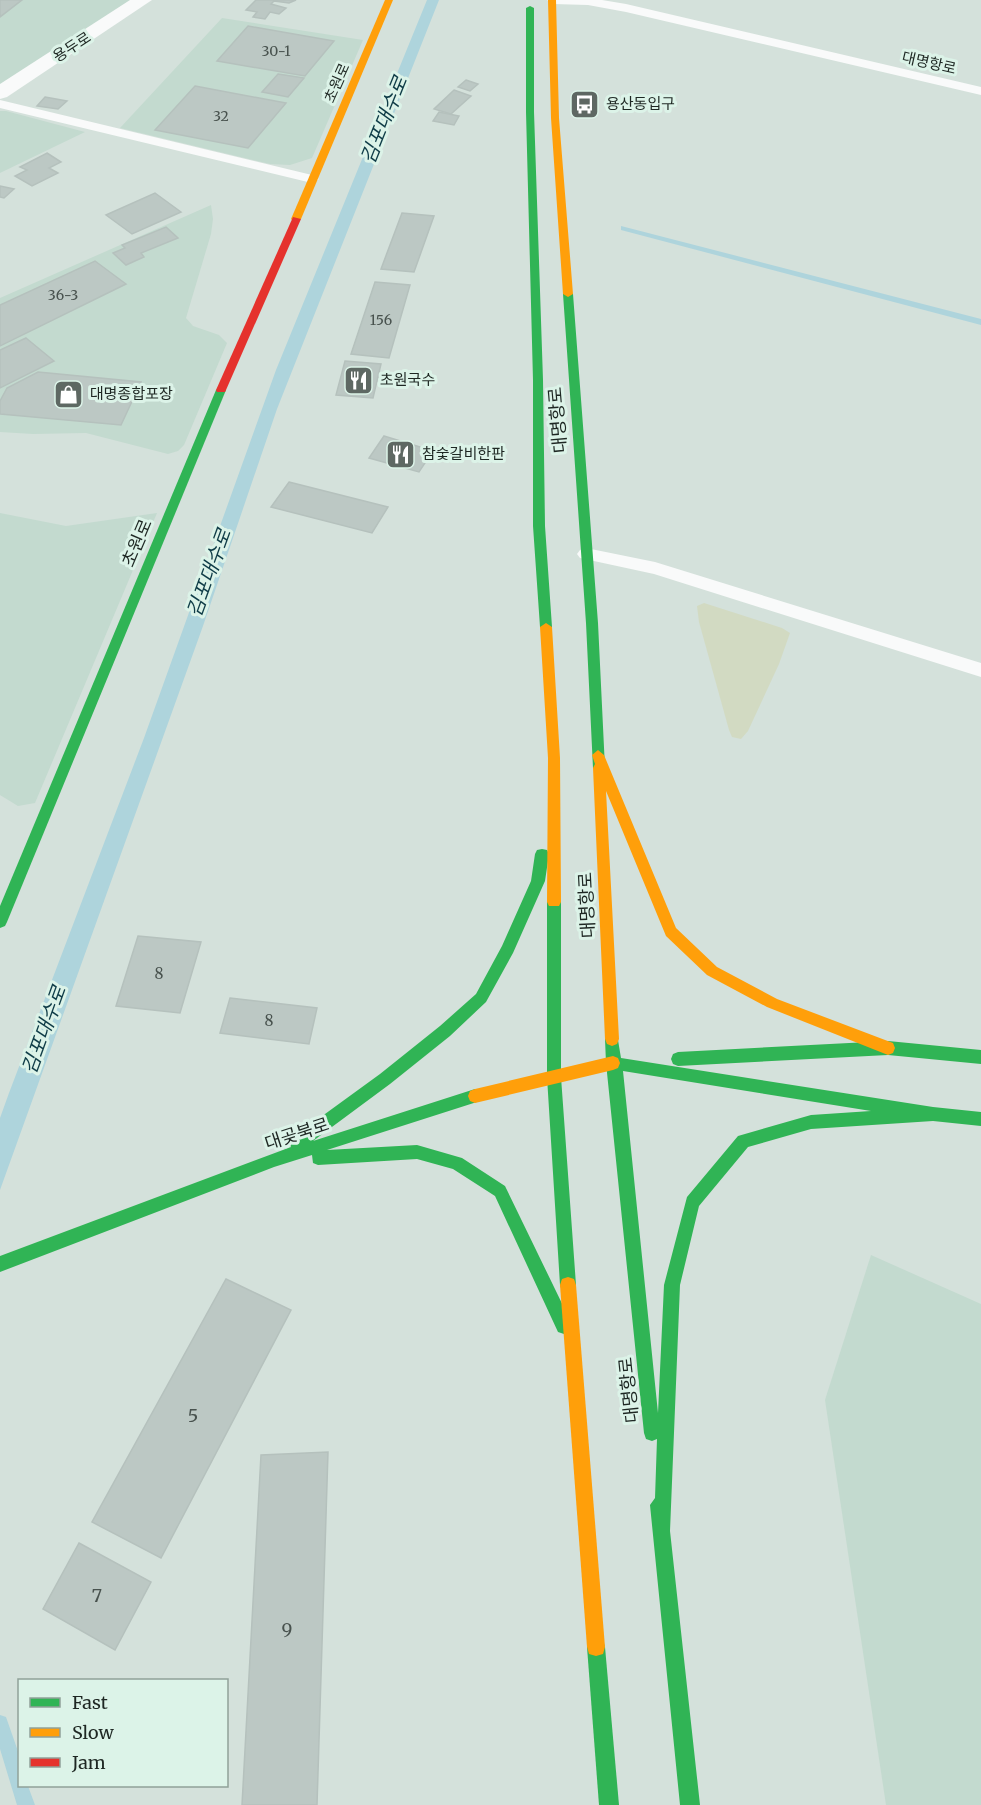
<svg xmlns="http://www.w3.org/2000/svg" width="981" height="1805" font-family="Merriweather,'Noto Sans KR',serif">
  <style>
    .built { fill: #c3dacf }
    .green { fill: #d2dac2 }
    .water { fill: #aed4dc }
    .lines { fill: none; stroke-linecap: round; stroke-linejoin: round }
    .stream { fill: #aed4dc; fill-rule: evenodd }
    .building { fill: #bcc8c4; stroke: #b5c1bd; stroke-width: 1.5 }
    .lane { fill: #f9fafa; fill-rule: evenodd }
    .street { fill: #f9fafa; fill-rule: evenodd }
    .fast { fill: #30b455; fill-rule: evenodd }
    .slow { fill: #ff9f0a; fill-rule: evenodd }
    .jam { fill: #e5322d; fill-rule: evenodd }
    .labels { text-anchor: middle; stroke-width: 6; stroke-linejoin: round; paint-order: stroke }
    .far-number-label { font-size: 14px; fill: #48524e }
    .far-street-label { font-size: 15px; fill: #1e2723; stroke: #dcf3e8 }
    .far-poi-label { font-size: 15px; fill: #1e2723; stroke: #dcf3e8; text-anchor: start }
    .number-label { font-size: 15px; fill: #48524e }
    .street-label { font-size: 18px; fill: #1e2723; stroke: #dcf3e8 }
    .near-number-label { font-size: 18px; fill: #48524e }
    .water-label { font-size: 20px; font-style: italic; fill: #0f3c47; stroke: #dcf3e8 }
  </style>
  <rect width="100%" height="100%" fill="#d4e1db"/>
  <g class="built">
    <path d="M0 0H135L0 87Z"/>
    <path d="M222 18 363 40 312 158 290 165 270 164 120 128Z"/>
    <path d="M0 111H6L85 132 0 173Z"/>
    <path d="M211 205 213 219 211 234 186 318 193 326 219 335 227 343 184 445 178 451 168 454 86 433 33 434 0 432V298Z"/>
    <path d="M0 513 66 526 157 513 35 803 18 806 0 795Z"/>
    <path d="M871 1255 981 1304V1805H886L825 1400Z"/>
  </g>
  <path class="green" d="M704 603 782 628 790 633 779 664 748 731 741 739 732 737 729 730 699 622 697 606Z"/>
  <path class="water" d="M427 0H439L277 409 203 626 0 1190V1118L9 1093 144 738 276 370Z"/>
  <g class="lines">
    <g class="stream">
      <path d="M621 226 981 319V325L621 230Z"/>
      <path d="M0 1715 6 1717 20 1757V1786H28L35 1805H17L0 1749Z"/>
    </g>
  </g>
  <g class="building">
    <path d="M0 0H22L0 17Z"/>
    <path d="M256 0H296L289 3 274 1 271 4 286 8 279 14 270 12 265 19 253 17 257 12 246 10Z"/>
    <path d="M248 26 334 41 305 76 217 61Z"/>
    <path d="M278 74 304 78 288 97 262 92Z"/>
    <path d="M466 80 478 84 470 91 458 87Z"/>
    <path d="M195 86 286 103 248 148 155 130Z"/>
    <path d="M454 90 471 96 451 114 434 109Z"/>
    <path d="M45 97 67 101 58 109 37 106Z"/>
    <path d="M439 112 459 116 454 125 433 121Z"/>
    <path d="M47 153 61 162 49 168 58 173 32 186 15 176 27 170 20 167Z"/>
    <path d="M0 186 14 189 4 198 0 197Z"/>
    <path d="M155 193 181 212 132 234 106 215Z"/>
    <path d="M402 213 434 216 414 272 381 269Z"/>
    <path d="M166 227 178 238 141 253 144 257 126 265 113 253 125 248 122 245Z"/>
    <path d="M95 261 126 284 0 346V305Z"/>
    <path d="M375 282 410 285 389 358 351 354Z"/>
    <path d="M26 338 54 361 0 388V350Z"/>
    <path d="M345 361 381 364 373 398 336 395Z"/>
    <path d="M38 372 141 382 121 425 0 414V401L7 388Z"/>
    <path d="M384 436 433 451 419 472 369 458Z"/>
    <path d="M289 482 388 507 372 533 271 507Z"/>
    <path d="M138 936 201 942 180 1013 116 1006Z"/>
    <path d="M230 998 317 1008 309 1044 220 1033Z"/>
    <path d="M226 1279 291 1310 161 1558 92 1522Z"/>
    <path d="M328 1452 317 1805H242L261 1455Z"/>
    <path d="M79 1543 151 1582 115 1650 43 1609Z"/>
  </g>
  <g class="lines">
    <g class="lane">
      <path d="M547 0H602L626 4 981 87V95L626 12 588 5 553 4Z"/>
      <path d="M0 100 312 175 319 179 312 183 0 108Z"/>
      <path d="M586 548 655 562 981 663V677L654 574 580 558 577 554 580 550Z"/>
    </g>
    <path class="street" d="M130 0H152L7 97 0 99V84Z"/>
    <g class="fast">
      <path d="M530 6 534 8V112L543 380 545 526 552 627 546 631 540 627 533 526V380L526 112V8Z"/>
      <path d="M568 291 573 294 598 623 605 768 599 773 593 768 586 623 563 294Z"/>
      <path d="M221 387 226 390 7 922 5 926 0 928V906L216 390Z"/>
      <path d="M542 849 547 850 549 854 545 881 513 953 486 1002 450 1036 390 1084 313 1141 475 1089 480 1091 482 1096 480 1101 327 1150 417 1145 462 1158 505 1186 570 1320 572 1326 570 1332 564 1334 558 1332 495 1196 453 1169 417 1159 318 1165 313 1163 312 1155 274 1167 0 1272V1256L291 1147 289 1143 292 1138 380 1074 440 1026 476 994 502 946 531 881 535 854 537 850Z"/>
      <path d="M554 896 559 898 561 902V1077L576 1285 574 1291 568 1293 562 1291 560 1285 547 1077V902L549 898Z"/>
      <path d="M612 1032 617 1034 621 1058 933 1107 981 1112V1126L933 1121 811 1129 748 1147 699 1206 680 1285 670 1531 700 1805H680L650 1505 655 1498 657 1439 652 1441 646 1439 644 1433 606 1063 605 1039 607 1034ZM623 1071 871 1111 811 1115 738 1136 687 1197 664 1285 658 1413Z"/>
      <path d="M888 1041 981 1050V1064L888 1055 678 1066 673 1064 671 1059 673 1054 678 1052Z"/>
      <path d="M596 1638 603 1640 605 1647 619 1805H599L587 1647 589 1640Z"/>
    </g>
    <g class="slow">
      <path d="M385 0H393L301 219 293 221 291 219Z"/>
      <path d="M548 0H556L559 118 573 294 568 297 563 294 551 118Z"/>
      <path d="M546 623 552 627 560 758 561 902 559 906H549L547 902 548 758 540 627Z"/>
      <path d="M598 750 604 755 676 928 717 967 777 999 893 1043 895 1048 893 1053 888 1055 767 1007 707 975 666 936 606 791 619 1039 617 1044 612 1046 607 1044 605 1039 593 768 595 764 592 755Z"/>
      <path d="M613 1056 618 1058 620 1063 618 1068 613 1070 475 1103 470 1101 468 1096 470 1091 475 1089Z"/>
      <path d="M568 1277 574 1279 576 1285 605 1647 603 1654 596 1656 589 1654 587 1647 560 1285 562 1279Z"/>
    </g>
    <path class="jam" d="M293 217 301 219 226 390 225 392H217L216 390Z"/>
  </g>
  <defs>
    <symbol id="bus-square" viewBox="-11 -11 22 22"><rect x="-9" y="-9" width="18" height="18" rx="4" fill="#5e6863" stroke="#dcf3e8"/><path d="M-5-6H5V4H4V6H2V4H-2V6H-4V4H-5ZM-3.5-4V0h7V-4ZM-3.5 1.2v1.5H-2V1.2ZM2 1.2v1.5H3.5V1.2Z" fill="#fff"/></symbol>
    <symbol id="restaurant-square" viewBox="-11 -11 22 22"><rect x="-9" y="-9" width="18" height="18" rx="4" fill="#5e6863" stroke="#dcf3e8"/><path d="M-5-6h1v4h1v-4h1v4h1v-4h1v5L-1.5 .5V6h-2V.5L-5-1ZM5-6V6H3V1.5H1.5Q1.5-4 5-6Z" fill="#fff"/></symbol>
    <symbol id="shop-square" viewBox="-11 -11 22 22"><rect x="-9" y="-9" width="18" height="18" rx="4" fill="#5e6863" stroke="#dcf3e8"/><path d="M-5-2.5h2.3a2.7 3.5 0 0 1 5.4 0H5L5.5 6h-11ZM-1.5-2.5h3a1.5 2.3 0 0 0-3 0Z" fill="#fff"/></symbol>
  </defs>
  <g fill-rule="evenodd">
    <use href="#bus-square" x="568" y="88" width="33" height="33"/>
    <use href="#restaurant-square" x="342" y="364" width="33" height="33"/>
    <use href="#shop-square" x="52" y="378" width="33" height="33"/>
    <use href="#restaurant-square" x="384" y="438" width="33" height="33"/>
  </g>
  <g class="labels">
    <g class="far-number-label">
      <text x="276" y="56">30-1</text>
      <text x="221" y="121">32</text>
      <text x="63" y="300">36-3</text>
      <text x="381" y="325">156</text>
    </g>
    <g class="far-street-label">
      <text transform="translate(72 47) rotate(-33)" y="5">용두로</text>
      <text transform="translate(929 63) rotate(13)" y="5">대명항로</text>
      <text transform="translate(337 83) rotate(-66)" y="5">초원로</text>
    </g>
    <g class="far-poi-label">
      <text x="606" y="109">용산동입구</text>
      <text x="380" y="385">초원국수</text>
      <text x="90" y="399">대명종합포장</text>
      <text x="422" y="459">참숯갈비한판</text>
    </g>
    <g class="number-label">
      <text x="159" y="979">8</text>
      <text x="269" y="1026">8</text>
    </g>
    <g class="street-label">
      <text transform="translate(558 420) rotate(-95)" y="6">대명항로</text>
      <text transform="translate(137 543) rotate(-67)" y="6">초원로</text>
      <text transform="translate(587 905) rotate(-93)" y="6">대명항로</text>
      <text transform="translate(297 1134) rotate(-18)" y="6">대곶북로</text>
      <text transform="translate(629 1390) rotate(-96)" y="6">대명항로</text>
    </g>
    <g class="near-number-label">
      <text x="193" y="1422">5</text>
      <text x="97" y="1602">7</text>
      <text x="287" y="1636">9</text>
    </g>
    <g class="water-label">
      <text transform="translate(384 120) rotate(-68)" y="7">김포대수로</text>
      <text transform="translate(209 573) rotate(-70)" y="7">김포대수로</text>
      <text transform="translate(44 1030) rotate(-70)" y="7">김포대수로</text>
    </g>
  </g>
  <rect x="18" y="1679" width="210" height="108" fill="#dcf3e8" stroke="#90a199" stroke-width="1.5"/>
  <rect x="30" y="1698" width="30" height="9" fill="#30b455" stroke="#90a199" stroke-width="1.5"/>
  <text x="72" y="1709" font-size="18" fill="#1e2723">Fast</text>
  <rect x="30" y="1728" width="30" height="9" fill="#ff9f0a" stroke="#90a199" stroke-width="1.5"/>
  <text x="72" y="1739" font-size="18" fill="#1e2723">Slow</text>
  <rect x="30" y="1758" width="30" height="9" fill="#e5322d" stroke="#90a199" stroke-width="1.5"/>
  <text x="72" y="1769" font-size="18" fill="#1e2723">Jam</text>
</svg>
